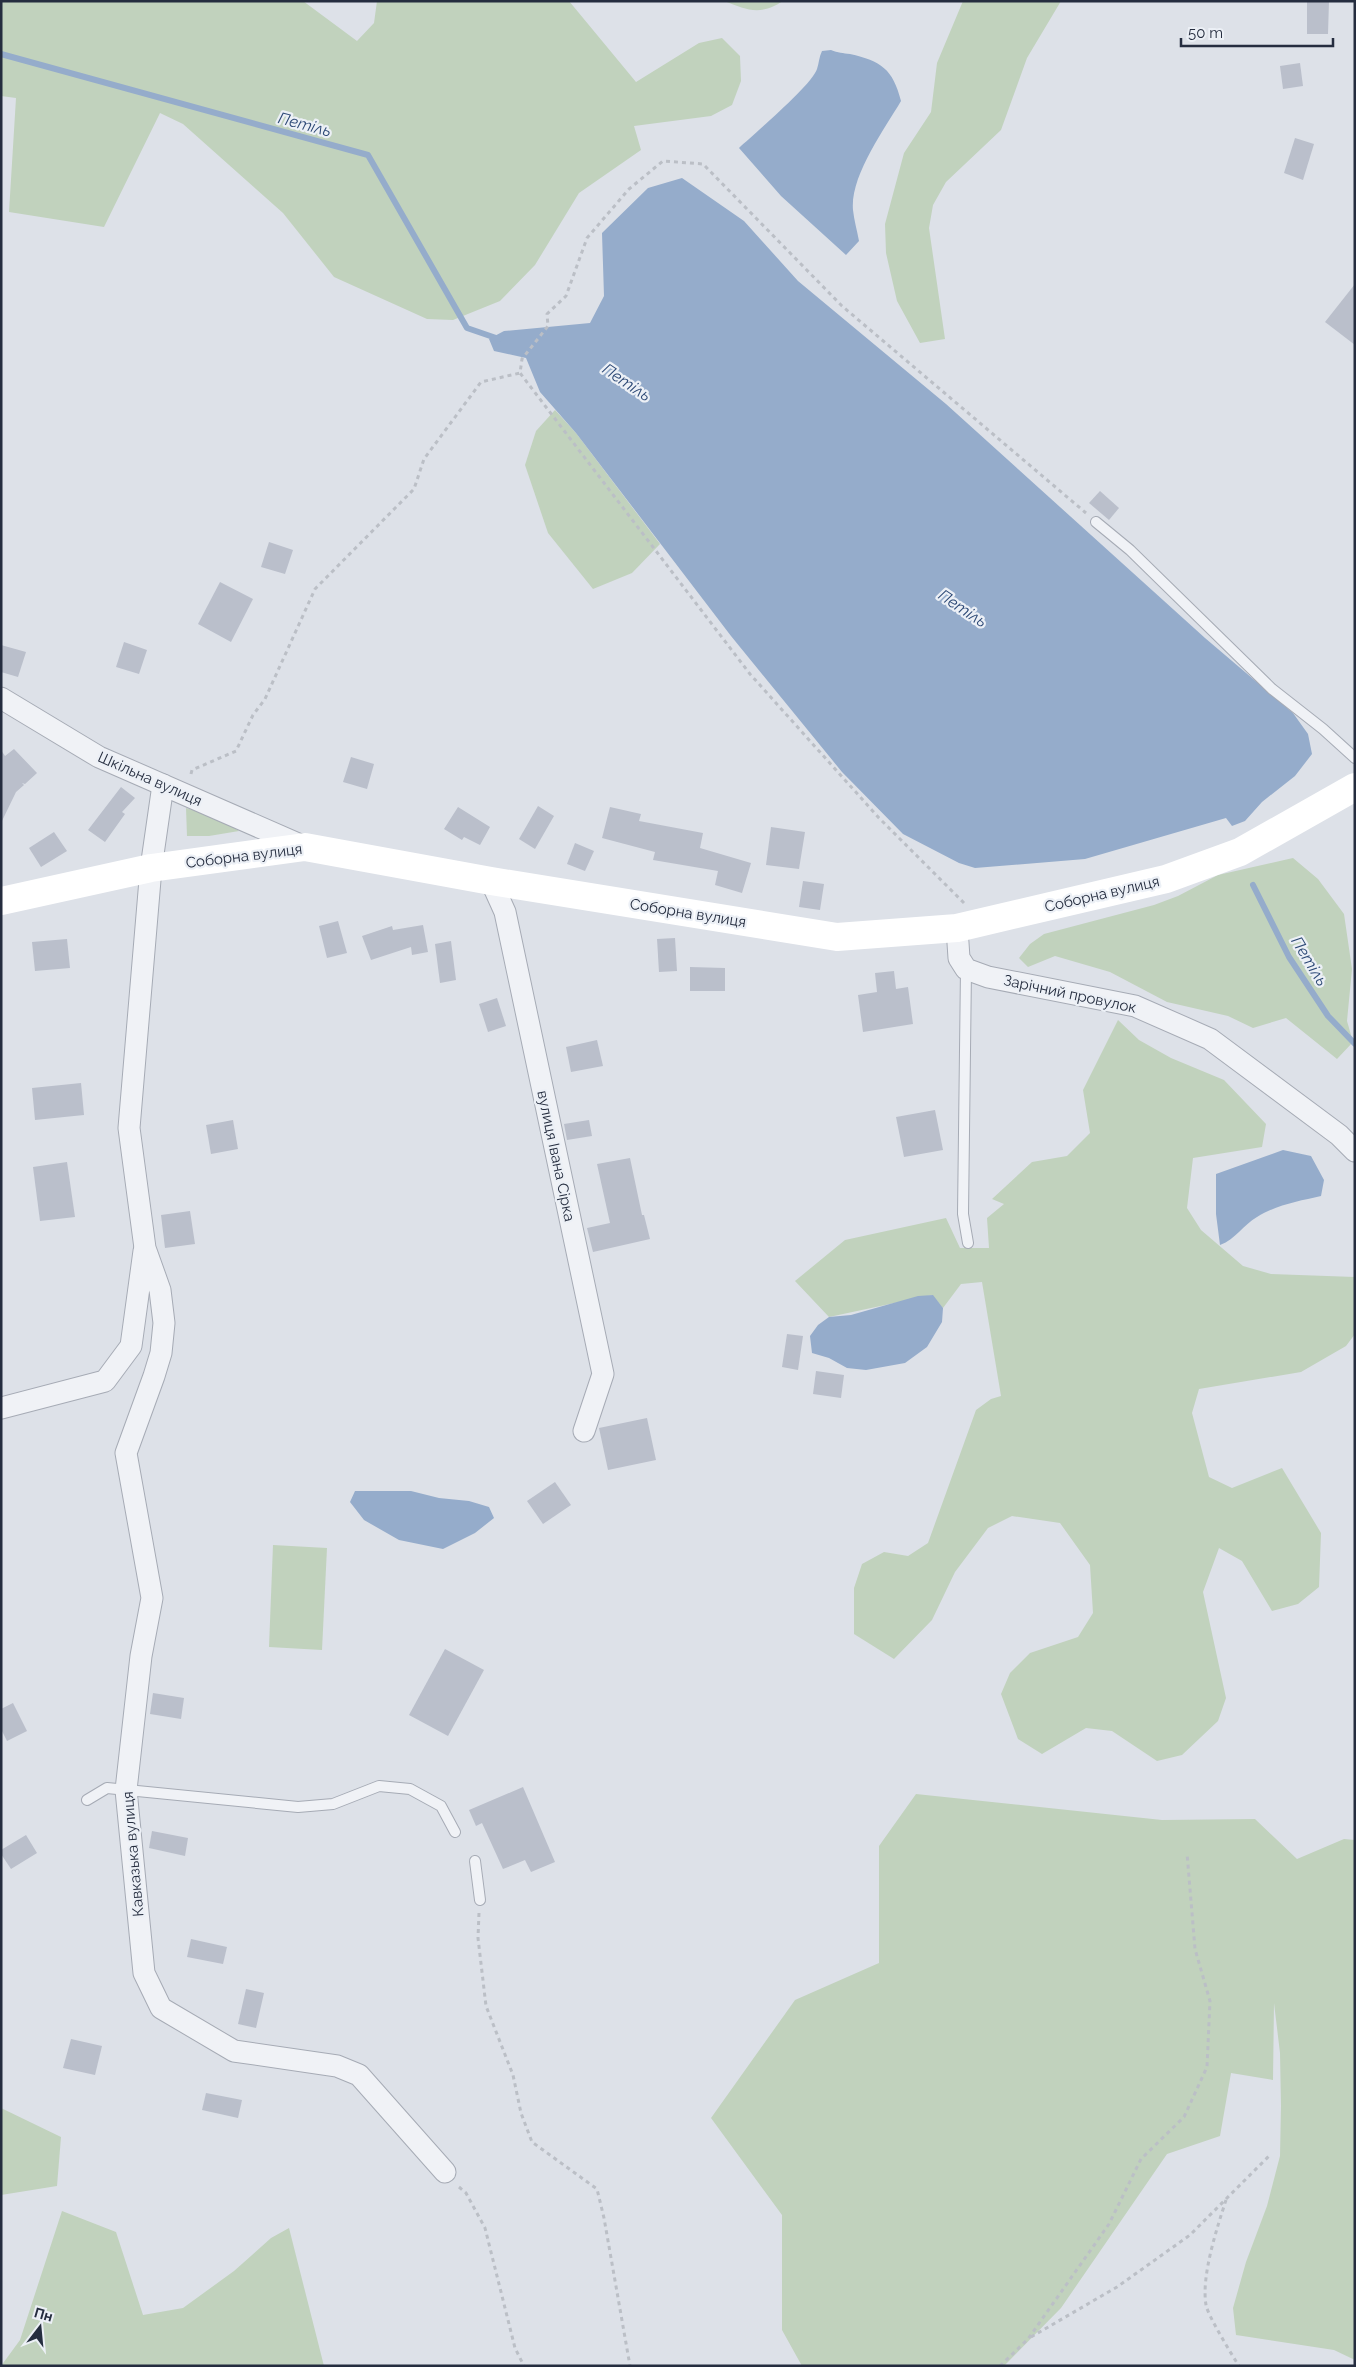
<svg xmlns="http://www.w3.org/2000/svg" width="1356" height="2367" font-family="Raleway,sans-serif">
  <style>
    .green { fill: #c1d2bd }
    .water { fill: #95accb }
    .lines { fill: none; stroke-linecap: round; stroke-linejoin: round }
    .stream { stroke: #95accb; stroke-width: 6 }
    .building { fill: #babfcb }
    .lane-casing { stroke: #a6abb5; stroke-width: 12 }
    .street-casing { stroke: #a6abb5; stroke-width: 23 }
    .path { stroke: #bbbfc6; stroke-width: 3; stroke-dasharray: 4 4; stroke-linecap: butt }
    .lane { stroke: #f0f2f6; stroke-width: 10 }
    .street { stroke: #f0f2f6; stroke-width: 21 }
    .secondary { stroke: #fff; stroke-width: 28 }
    .labels { text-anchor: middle; stroke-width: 4.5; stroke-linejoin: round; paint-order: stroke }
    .street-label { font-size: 15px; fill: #252d3f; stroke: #ecf0f6 }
    .water-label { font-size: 16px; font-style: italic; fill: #2d4976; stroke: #ecf0f6 }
  </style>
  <rect width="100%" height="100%" fill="#dde1e8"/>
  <g class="green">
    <path d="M1 1H303L357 41 374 23 377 1H569L636 82 699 43 722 38 740 56 741 81 732 105 711 116 634 126 641 150 579 193 535 265 500 301 453 320 427 319 334 277 283 213 183 124 160 113 104 227 9 212 16 98 1 96Z"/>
    <path d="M724 1H783C760 16 747 10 724 1Z"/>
    <path d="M963 1H1061L1027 58 1001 130 946 182 933 205 929 228 945 339 920 343 897 301 886 253 885 224 904 153 931 112 937 63Z"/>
    <path d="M555 410 576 433 660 544 632 573 593 589 548 533 525 465 536 431Z"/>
    <path d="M186 808 215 816 239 831 209 836H187Z"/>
    <path d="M1293 858 1318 879 1344 914 1352 969 1347 1021 1353 1042 1337 1059 1286 1018 1253 1028 1228 1016 1167 1002 1110 972 1055 956 1028 967 1019 958 1030 944 1044 934 1154 905 1178 896 1218 875Z"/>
    <path d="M1118 1020 1139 1040 1171 1058 1224 1080 1266 1124 1262 1147 1193 1158 1187 1208 1201 1230 1243 1266 1271 1274 1355 1277V1334L1346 1346 1301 1372 1199 1389 1192 1413 1209 1477 1232 1488 1282 1468 1321 1533 1319 1587 1298 1604 1272 1611 1242 1561 1219 1548 1203 1592 1226 1698 1218 1721 1182 1755 1157 1761 1112 1731 1086 1728 1042 1754 1018 1739 1001 1694 1010 1673 1030 1653 1078 1637 1093 1613 1090 1565 1060 1523 1012 1516 988 1528 955 1572 932 1620 894 1659 854 1634V1588L862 1564 884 1552 908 1556 928 1543 976 1410 991 1399 1001 1396 982 1282 961 1284 943 1308 932 1295 829 1317 795 1281 845 1240 946 1218 960 1248H989L987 1218 1004 1204 992 1199 1032 1162 1067 1156 1090 1133 1083 1090Z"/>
    <path d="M273 1545 327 1548 322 1650 269 1647Z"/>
    <path d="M916 1794 1162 1820 1255 1819 1297 1859 1344 1839 1355 1840V2360L1334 2350 1236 2335 1233 2308 1246 2262 1267 2206 1280 2156 1281 2106 1280 2053 1274 2003 1273 2080 1231 2073 1220 2136 1167 2154 1061 2308 1004 2366H802L782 2330V2215L711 2118 795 2000 879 1963V1846Z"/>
    <path d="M1 2108 61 2137 57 2186 1 2195Z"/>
    <path d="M62 2211 116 2232 143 2315 183 2308 234 2271 271 2238 289 2228 324 2366H1L20 2340Z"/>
  </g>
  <g class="water">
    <path d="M831 50C838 53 843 53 850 54 881 61 893 69 901 101 884 130 850 176 853 210 854 220 857 230 859 241L846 255 781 196 739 148C754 134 812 85 817 69 819 63 819 57 822 51Z"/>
    <path d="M682 178 744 221 798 281 946 404 1205 638 1293 713 1308 734 1312 754 1295 776 1262 802 1245 821 1232 826 1226 818 1085 859 975 868 959 863 903 834 842 772 731 636 576 433 540 392 526 358 494 351 489 339 504 331 590 323 604 296 602 233 648 188Z"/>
    <path d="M1283 1150 1311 1156 1324 1180 1321 1196C1299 1201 1276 1205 1257 1217 1243 1225 1236 1239 1220 1245L1216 1214V1174Z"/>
    <path d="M933 1295 943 1308 942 1322 927 1347 905 1363 866 1370 847 1368 829 1358 812 1353 810 1336 818 1325 829 1317 851 1315 918 1296Z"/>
    <path d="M355 1491H411L439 1498 469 1501 489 1507 494 1518 475 1533 443 1549 399 1540 364 1520 350 1502Z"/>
  </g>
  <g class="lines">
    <g class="stream">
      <path d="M1 54 368 155 467 328 499 339"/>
      <path d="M1253 885 1289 957 1328 1016 1355 1044"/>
    </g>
  </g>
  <g class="building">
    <path d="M1307 1H1329L1328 34H1307Z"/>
    <path d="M1300 63 1303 86 1283 89 1280 66Z"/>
    <path d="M1295 138 1314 144 1303 180 1284 173Z"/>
    <path d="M1355 284V345L1325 322Z"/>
    <path d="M1100 491 1119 508 1109 520 1089 503Z"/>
    <path d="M269 542 293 550 285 574 261 567Z"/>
    <path d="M220 582 253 599 231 642 198 624Z"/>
    <path d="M124 642 147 650 139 674 116 667Z"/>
    <path d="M1 645 26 652 18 677 1 672Z"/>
    <path d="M14 749 37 773 25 784 22 783 24 785 16 792 1 823V750L5 756Z"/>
    <path d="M351 757 374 764 367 789 343 782Z"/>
    <path d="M121 787 135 798 122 812 125 814 105 842 88 830Z"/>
    <path d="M538 806 554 816 535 849 519 839Z"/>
    <path d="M458 807 490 827 480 845 464 837 462 840 444 829Z"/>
    <path d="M610 807 641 814 639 821 703 833 700 848 751 863 742 893 715 885 718 871 653 860 655 852 602 838Z"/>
    <path d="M771 827 805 832 799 869 766 865Z"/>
    <path d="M54 832 67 851 41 867 29 848Z"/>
    <path d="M575 843 594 851 585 871 567 864Z"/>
    <path d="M803 881 824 884 820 910 799 907Z"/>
    <path d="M338 921 347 953 327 958 319 926Z"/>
    <path d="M423 925 428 952 412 955 411 947 371 960 362 936 392 926 393 930Z"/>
    <path d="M675 938 677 971 659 972 657 939Z"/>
    <path d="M67 939 70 968 35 971 32 942Z"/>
    <path d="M451 941 456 980 440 983 435 944Z"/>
    <path d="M690 967 725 968V991H690Z"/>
    <path d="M894 971 896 989 908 987 913 1024 863 1032 858 995 877 992 875 973Z"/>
    <path d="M497 998 506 1026 488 1032 479 1004Z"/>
    <path d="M597 1040 603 1066 571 1072 566 1047Z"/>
    <path d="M81 1083 84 1115 35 1120 32 1088Z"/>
    <path d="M935 1110 943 1150 904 1157 896 1117Z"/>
    <path d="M233 1120 238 1149 211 1154 206 1125Z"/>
    <path d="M589 1120 592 1136 567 1140 564 1124Z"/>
    <path d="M630 1158 642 1215H644L650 1239 593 1252 587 1228 610 1223 597 1164Z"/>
    <path d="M67 1162 75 1217 40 1221 33 1167Z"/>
    <path d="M190 1211 195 1244 165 1248 161 1215Z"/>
    <path d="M787 1334 803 1336 798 1370 782 1367Z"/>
    <path d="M816 1371 844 1375 841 1398 813 1394Z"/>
    <path d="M647 1418 656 1460 608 1470 599 1428Z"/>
    <path d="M555 1482 571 1505 543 1524 527 1501Z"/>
    <path d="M445 1649 484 1670 448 1736 409 1715Z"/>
    <path d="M153 1693 184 1698 181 1719 150 1714Z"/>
    <path d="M13 1703 27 1731 7 1741 1 1729V1709Z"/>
    <path d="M523 1787 555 1862 531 1872 525 1860 503 1869 482 1823 476 1826 469 1810Z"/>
    <path d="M152 1831 188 1838 185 1856 149 1848Z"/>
    <path d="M26 1835 37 1853 11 1869 1 1854V1850Z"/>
    <path d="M191 1939 227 1947 223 1964 187 1957Z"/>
    <path d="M246 1989 264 1993 256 2028 238 2024Z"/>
    <path d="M71 2039 102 2046 95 2075 63 2068Z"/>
    <path d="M206 2093 242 2100 238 2118 202 2110Z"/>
  </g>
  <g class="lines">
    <defs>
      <g id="lane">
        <path d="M1096 522 1130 550 1272 689 1323 729 1355 758"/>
        <path d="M966 969 963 1214 968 1243"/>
        <path d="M87 1800 107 1788 298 1807 333 1804 379 1786 410 1789 441 1806 455 1832"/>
        <path d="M475 1861 480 1900"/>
      </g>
      <g id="street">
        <path d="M1 698 99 757 305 847"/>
        <path d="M163 785 151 868 129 1128 145 1248 160 1290 164 1323 161 1353 154 1376 126 1453 152 1598 141 1656 126 1790 144 1973 161 2008 234 2051 337 2066 359 2075 445 2172"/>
        <path d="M491 881 505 912 603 1374 584 1431"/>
        <path d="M957 928 959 958 966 969 988 977 1135 1006 1210 1039 1339 1135 1355 1151"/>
        <path d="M1 1408 105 1381 131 1346 144 1251"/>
      </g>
    </defs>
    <use href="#lane" class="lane-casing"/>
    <use href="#street" class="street-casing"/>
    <g class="path">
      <path d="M191 774 192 770 236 751 253 715 265 699 315 589 414 489 424 459 481 382 520 373"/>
      <path d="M964 903 879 818 750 674 520 373 522 359 548 326 547 314 566 296 587 238 629 189 663 161 703 164 842 306 1086 513"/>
      <path d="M479 1913 478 1938 486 2006 513 2075 521 2113 532 2142 597 2189 604 2218 630 2366"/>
      <path d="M459 2187 466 2193 485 2228 515 2348 524 2366"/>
      <path d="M1226 2200C1217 2228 1201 2276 1206 2305 1208 2316 1232 2355 1239 2366"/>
      <path d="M1031 2337 1117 2287 1190 2235 1271 2154"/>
      <path d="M1000 2366 1028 2339 1109 2224 1141 2159 1184 2117 1207 2067 1210 2001 1195 1949 1187 1853"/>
    </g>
    <use href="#lane" class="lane"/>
    <use href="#street" class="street"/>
    <path class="secondary" d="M1 901 151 868 305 847 491 881 837 937 957 928 1166 879 1240 852 1355 787"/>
  </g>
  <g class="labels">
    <g class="street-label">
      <text transform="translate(150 779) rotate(24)" y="5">Шкільна вулиця</text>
      <text transform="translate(244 856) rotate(-7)" y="5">Соборна вулиця</text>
      <text transform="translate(1102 894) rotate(-13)" y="5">Соборна вулиця</text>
      <text transform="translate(688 913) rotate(9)" y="5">Соборна вулиця</text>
      <text transform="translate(1070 994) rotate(12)" y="5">Зарічний провулок</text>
      <text transform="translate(556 1156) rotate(78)" y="5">вулиця Івана Сірка</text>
      <text transform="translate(133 1854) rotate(-95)" y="5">Кавказька вулиця</text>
    </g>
    <g class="water-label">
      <text transform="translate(305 124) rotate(15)" y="6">Петіль</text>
      <text transform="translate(627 382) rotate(34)" y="6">Петіль</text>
      <text transform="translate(963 608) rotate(34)" y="6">Петіль</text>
      <text transform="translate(1310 961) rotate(59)" y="6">Петіль</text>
    </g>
  </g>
  <rect width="1356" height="2367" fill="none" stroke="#252d3f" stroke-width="5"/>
  <g transform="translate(40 2327) rotate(16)" stroke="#ecf0f6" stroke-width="4" paint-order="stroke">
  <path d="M0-4L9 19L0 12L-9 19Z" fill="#252d3f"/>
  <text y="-8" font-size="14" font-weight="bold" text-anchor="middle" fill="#252d3f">Пн</text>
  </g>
  <path d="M1181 38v8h152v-8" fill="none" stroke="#252d3f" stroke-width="2.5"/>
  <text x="1188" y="38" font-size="15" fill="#252d3f" stroke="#ecf0f6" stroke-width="4" paint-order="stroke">50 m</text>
</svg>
